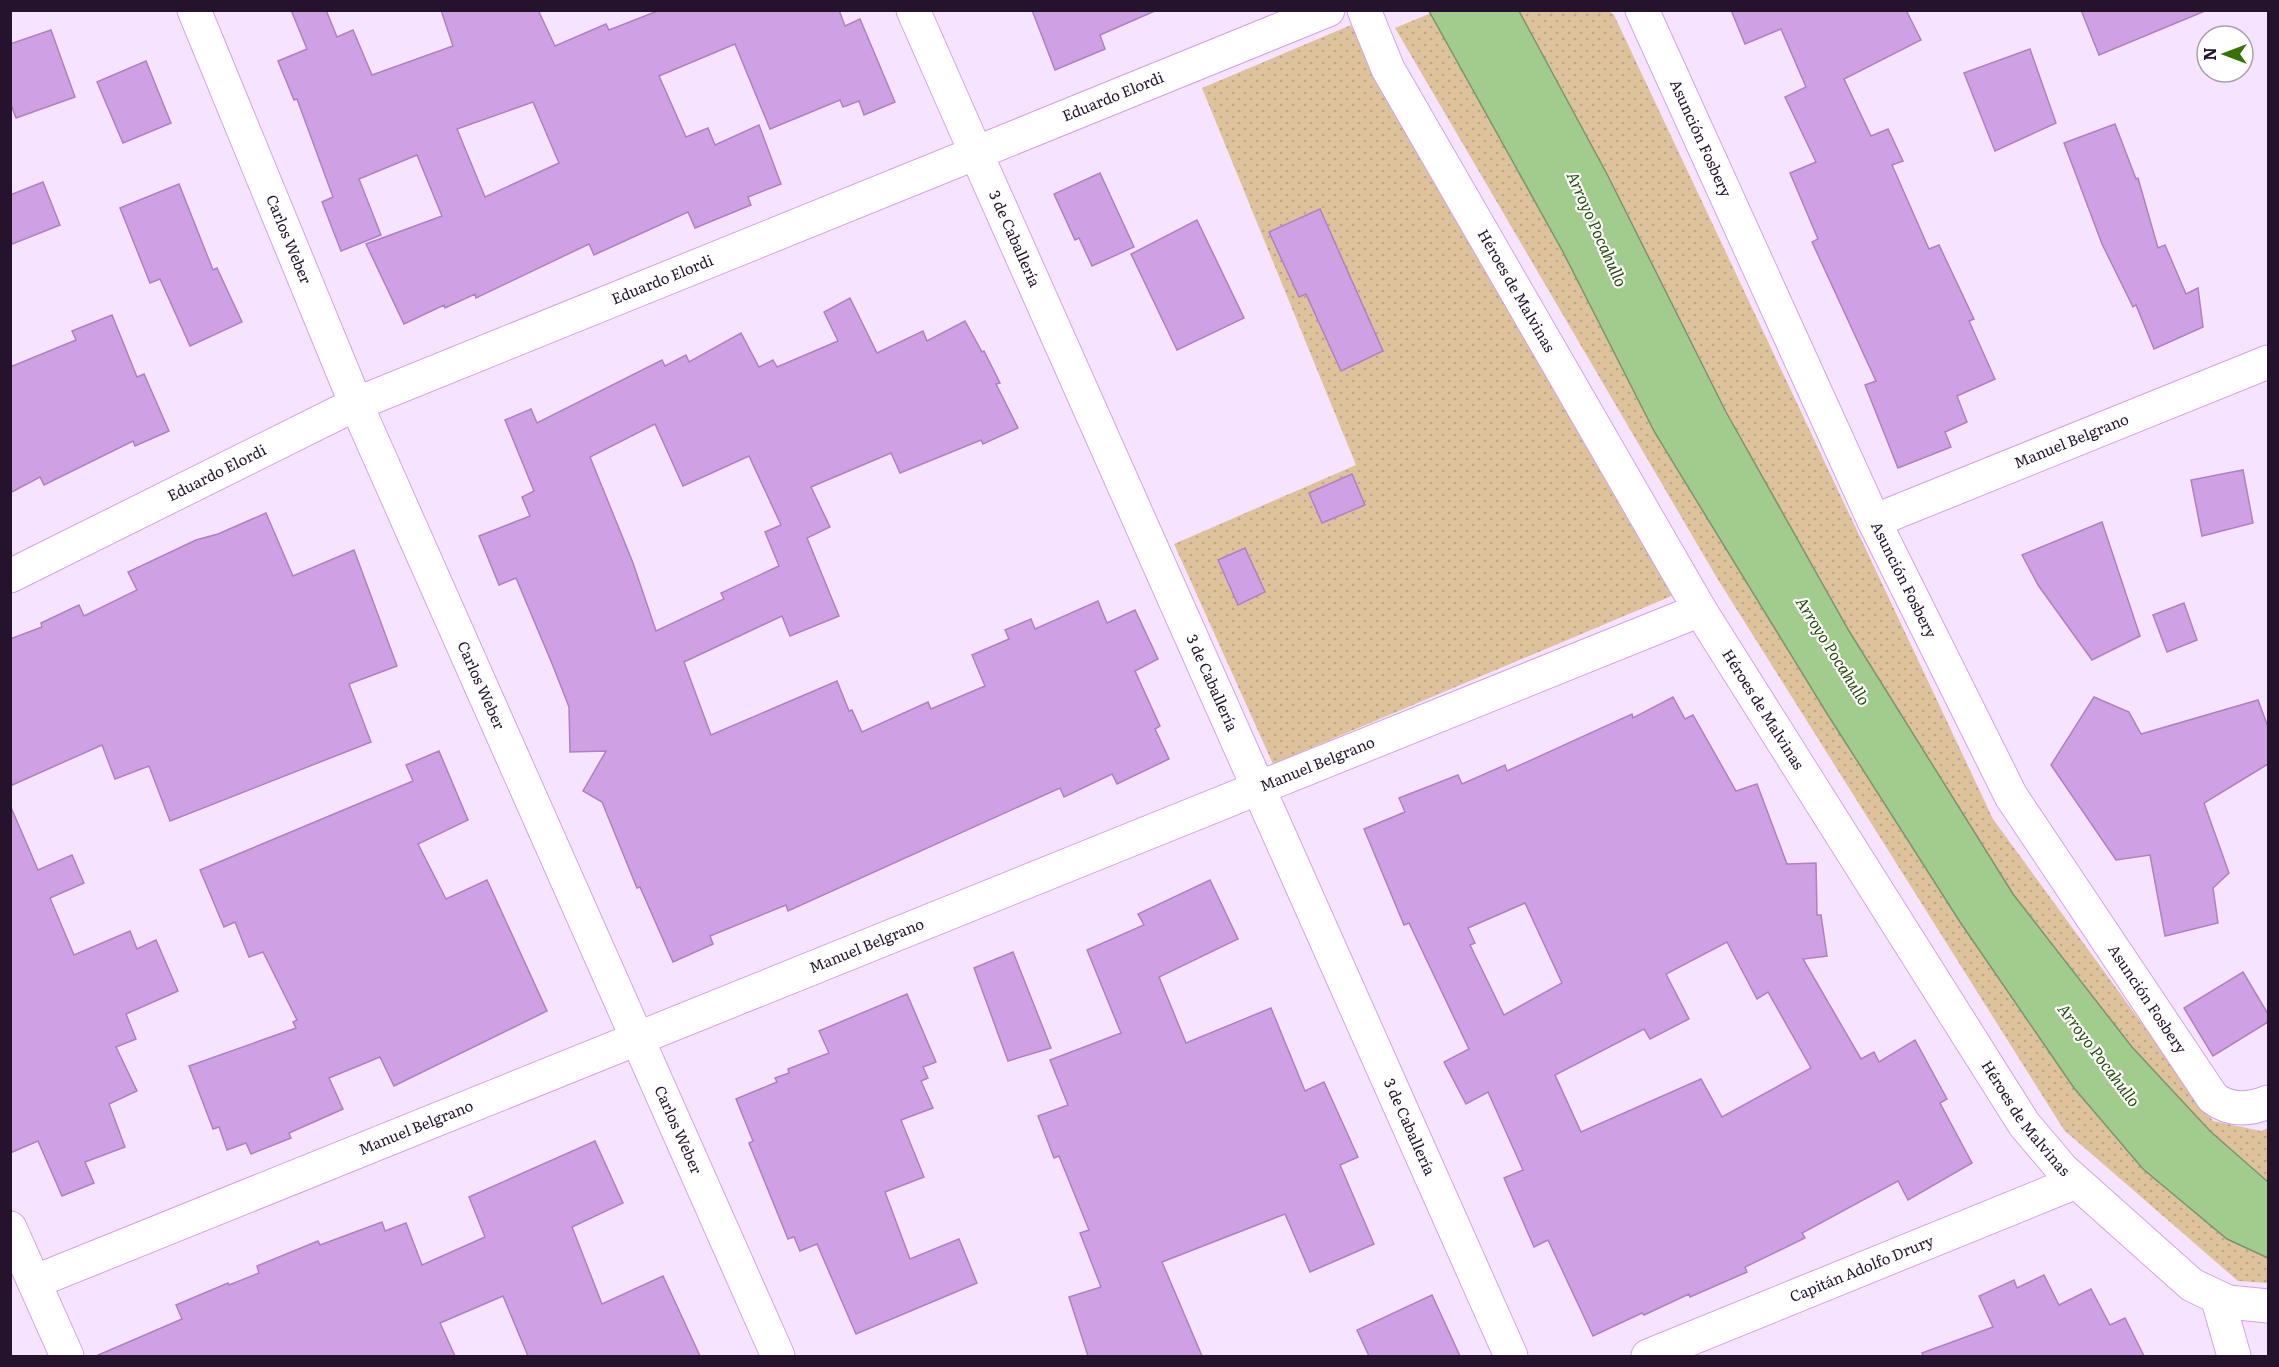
<svg xmlns="http://www.w3.org/2000/svg" width="2279" height="1367" font-family="Literata,serif">
  <style>
    .green { fill: url(#green-dots) }
    .water { fill: #a2cb8e; stroke: #7c9471; stroke-width: 1.5 }
    .building { fill: #cfa0e3; stroke: #ae81c1; stroke-width: 1.5; fill-rule: evenodd }
    .lines { fill: none; stroke-linecap: round; stroke-linejoin: round }
    .minor-casing { stroke: #d3a4e7; stroke-width: 35 }
    .secondary-casing { stroke: #d3a4e7; stroke-width: 35 }
    .minor { stroke: #fff; stroke-width: 33 }
    .secondary { stroke: #fff; stroke-width: 33 }
    .labels { text-anchor: middle; stroke-width: 4.5; stroke-linejoin: round; paint-order: stroke }
    .street-label { font-size: 15px; fill: #25132d; stroke: #fff }
    .water-label { font-size: 16px; font-style: italic; fill: #254a0b; stroke: #fff }
  </style>
  <defs>
    <pattern id="green-dots" width="8" height="8" patternUnits="userSpaceOnUse" patternTransform="scale(1.5)"><rect width="8" height="8" fill="#dec29c"/><path d="M2 2h.1M6 6h.1" fill="none" stroke="#bea687" stroke-width="1.8" stroke-linecap="round"/></pattern>
  </defs>
  <rect width="100%" height="100%" fill="#f6e3ff"/>
  <g class="green">
    <path d="M1608 10 1614 15 1993 819 2213 1121 2261 1131 2268 1128V1283L2238 1281 2064 1130 1717 578 1395 28 1436 11Z"/>
    <path d="M1351 25 1674 595 1273 764 1174 544 1356 465 1202 88Z"/>
  </g>
  <path class="water" d="M1429 11H1519L1608 176 1726 412 1849 631 2013 894 2132 1047 2210 1131 2268 1182V1258L2227 1239 2143 1169 2074 1088 1960 922 1826 712 1655 433 1563 252Z"/>
  <g class="building">
    <path d="M291 10H326L337 37 353 30 372 75 453 46 441 10H538L555 46 606 24 609 30 660 10H839L845 26 860 19 895 102 864 115 859 101 843 107 840 100 770 129 735 44 659 76 686 137 708 128 715 145 759 125 781 184 748 197 751 205 695 228 688 212 594 255 589 244 476 298 475 294 445 308 444 305 404 324 366 244 442 216 417 155 359 179 381 235 341 251 322 202 333 197 297 99 294 100 278 61 307 49ZM533 102 559 163 485 197 457 129Z"/>
    <path d="M1032 10H1157L1100 35 1105 49 1055 70Z"/>
    <path d="M1731 10H1906L1921 40 1844 79 1871 136 1888 129 1903 161 1892 165 1929 249 1939 245 1974 319 1969 321 1995 379 1957 396 1967 422 1945 432 1951 447 1898 468 1865 385 1876 381 1812 242 1818 239 1790 173 1816 162 1785 97 1806 87 1781 29 1745 44Z"/>
    <path d="M2081 10H2205V11L2099 55Z"/>
    <path d="M51 30 75 97 16 118 10 102V44Z"/>
    <path d="M2030 49 2056 123 1995 151 1964 73Z"/>
    <path d="M146 61 171 123 123 143 97 82Z"/>
    <path d="M2115 124 2136 179 2138 178 2158 248 2165 245 2186 294 2198 288 2203 327 2154 349 2136 305 2133 307 2102 244 2064 143Z"/>
    <path d="M1100 173 1134 247 1092 266 1079 238 1075 240 1054 194Z"/>
    <path d="M43 182 60 225 10 245V195Z"/>
    <path d="M179 184 213 270 217 268 242 322 190 346 160 279 150 283 120 208Z"/>
    <path d="M1320 209 1383 351 1341 371 1306 294 1299 297 1269 232Z"/>
    <path d="M1197 220 1244 318 1177 350 1131 254Z"/>
    <path d="M850 298 877 353 923 331 927 341 965 321 982 352 984 351 1000 383 996 384 1018 428 983 444 981 440 900 473 891 453 811 487 830 527 807 538 839 616 790 636 782 616 684 662 711 735 837 681 849 711 852 710 862 732 928 702 931 709 985 686 972 655 1009 639 1005 630 1031 619 1035 629 1098 601 1107 623 1135 610 1158 659 1135 671 1160 726 1155 729 1169 759 1117 784 1112 774 1064 797 1060 788 788 911 786 905 710 936 713 944 673 962 640 887 637 888 602 802 583 791 606 751 570 752 569 707 553 666 516 578 499 585 479 536 530 516 522 497 534 491 505 420 531 409 537 423 662 360 665 366 686 355 689 362 741 333 759 367 773 360 777 367 838 341 824 312ZM655 424 683 486 749 456 781 525 765 532 779 566 721 593 724 599 656 631 633 563 590 457Z"/>
    <path d="M112 315 137 377 144 374 169 431 135 446 133 441 44 485 40 477 10 493V367L76 340 72 331Z"/>
    <path d="M2243 470 2253 523 2202 536 2191 480Z"/>
    <path d="M1352 474 1365 505 1322 523 1309 493Z"/>
    <path d="M266 513 293 576 354 550 397 666 349 684 371 742 170 821 149 766 115 779 102 745 10 786V639L42 627 41 623 79 605 84 616 137 590 128 572 196 540 218 534Z"/>
    <path d="M2102 522 2140 636 2092 660 2038 585 2022 555Z"/>
    <path d="M1245 548 1265 592 1238 605 1218 560Z"/>
    <path d="M2184 603 2197 640 2167 652 2153 615Z"/>
    <path d="M1673 697 1685 719 1693 715 1736 791 1757 784 1787 864 1816 863 1817 915H1821L1827 956 1803 959 1861 1059 1874 1052 1879 1062 1915 1040 1947 1099 1940 1103 1972 1163 1908 1200 1898 1181 1802 1233 1805 1238 1745 1267 1747 1272 1690 1297 1689 1294 1644 1315 1642 1313 1593 1336 1548 1240 1534 1247 1504 1178 1523 1170 1488 1092 1466 1104 1444 1062 1469 1049 1409 923 1404 925 1364 829 1405 812 1399 798 1458 775 1462 784 1505 765 1507 771 1632 714 1633 718ZM1525 903 1562 983 1504 1015 1470 945 1475 943 1468 928ZM1727 942 1757 999 1768 992 1811 1068 1722 1117 1701 1079 1581 1132 1555 1075 1644 1029 1650 1039 1689 1019 1666 974Z"/>
    <path d="M2094 697 2129 712 2141 734 2258 700 2268 727V764L2204 803 2229 873 2213 888 2218 923 2165 936 2150 855 2116 860 2051 765Z"/>
    <path d="M439 751 468 820 418 844 446 899 487 880 547 1011 394 1086 380 1057 329 1078 343 1109 289 1133 291 1138 251 1154 246 1143 227 1150 219 1127 213 1129 189 1066 296 1028 293 1022 297 1020 263 952 249 957 235 922 224 927 200 870 413 781 406 765Z"/>
    <path d="M10 805 38 870 72 855 84 883 50 898 74 955 130 931 137 949 156 940 178 991 126 1014 136 1039 116 1047 137 1091 109 1104 125 1147 85 1162 94 1183 62 1196 38 1141 10 1153Z"/>
    <path d="M1210 880 1238 939 1159 977 1186 1043 1271 1008 1305 1091 1324 1082 1358 1157 1340 1165 1374 1244 1310 1272 1285 1214 1162 1262 1202 1356H1088L1069 1297 1101 1287 1080 1233 1089 1230 1059 1156 1054 1158 1038 1116 1068 1105 1050 1060 1121 1033 1087 950 1144 925 1138 914Z"/>
    <path d="M1013 952 1051 1048 1008 1061 974 968Z"/>
    <path d="M2243 972 2268 1014V1022L2213 1056 2184 1008Z"/>
    <path d="M907 994 936 1062 923 1067 928 1078 921 1081 933 1108 901 1120 924 1177 885 1192 910 1259 959 1239 977 1283 856 1334 817 1244 800 1251 794 1237 788 1239 749 1143 753 1141 736 1099 777 1082 775 1078 789 1073 788 1069 829 1053 819 1031Z"/>
    <path d="M595 1141 623 1203 572 1227 602 1304 663 1276 700 1356H528L503 1296 440 1323 455 1356H96L182 1319 176 1305 228 1283 229 1285 259 1273 257 1266 318 1241 320 1245 382 1222 385 1231 406 1223 422 1265 485 1237 469 1197Z"/>
    <path d="M2044 1275 2059 1305 2091 1289 2110 1325 2125 1318 2144 1356H1923L1922 1353 1993 1327 1979 1296 2014 1280 2017 1288Z"/>
    <path d="M1432 1295 1460 1356H1369L1357 1330Z"/>
  </g>
  <g class="lines">
    <defs>
      <g id="minor">
        <path id="s1" d="M194 10 356 404 778 1356"/>
        <path id="s2" d="M1364 10 1388 69 1700 610 2024 1124 2062 1169 2192 1285 2228 1302 2268 1306"/>
        <path id="s3" d="M1642 10 1874 521 2011 796 2213 1098C2230 1111 2249 1110 2268 1102"/>
        <path id="s4" d="M1874 521 2268 362"/>
        <path id="s5" d="M10 576 356 404 976 153 913 10"/>
        <path d="M10 1228 67 1356"/>
        <path id="s6" d="M34 1282 1700 610"/>
        <path d="M2218 1300 2234 1356"/>
        <path id="s7" d="M1648 1356 2076 1182"/>
      </g>
      <g id="secondary">
        <path id="s8" d="M1328 10 976 153 1511 1356"/>
      </g>
    </defs>
    <use href="#minor" class="minor-casing"/>
    <use href="#secondary" class="secondary-casing"/>
    <use href="#minor" class="minor"/>
    <use href="#secondary" class="secondary"/>
  </g>
  <g class="labels">
    <g class="street-label">
      <text transform="translate(1113 97) rotate(-22)" y="5">Eduardo Elordi</text>
      <text dy="5" stroke="none"><textPath href="#s3" startOffset="141">Asunción Fosbery</textPath></text>
      <text dy="5" stroke="none"><textPath href="#s1" startOffset="248">Carlos Weber</textPath></text>
      <text dy="5" stroke="none"><textPath href="#s8" startOffset="474">3 de Caballería</textPath></text>
      <text dy="5" stroke="none"><textPath href="#s5" startOffset="717">Eduardo Elordi</textPath></text>
      <text dy="5" stroke="none"><textPath href="#s2" startOffset="320">Héroes de Malvinas</textPath></text>
      <text dy="5" stroke="none"><textPath href="#s4" startOffset="213">Manuel Belgrano</textPath></text>
      <text dy="5" stroke="none"><textPath href="#s5" startOffset="231">Eduardo Elordi</textPath></text>
      <text dy="5" stroke="none"><textPath href="#s3" startOffset="627">Asunción Fosbery</textPath></text>
      <text dy="5" stroke="none"><textPath href="#s8" startOffset="960">3 de Caballería</textPath></text>
      <text dy="5" stroke="none"><textPath href="#s1" startOffset="734">Carlos Weber</textPath></text>
      <text dy="5" stroke="none"><textPath href="#s2" startOffset="806">Héroes de Malvinas</textPath></text>
      <text dy="5" stroke="none"><textPath href="#s6" startOffset="1384">Manuel Belgrano</textPath></text>
      <text dy="5" stroke="none"><textPath href="#s6" startOffset="898">Manuel Belgrano</textPath></text>
      <text dy="5" stroke="none"><textPath href="#s3" startOffset="1113">Asunción Fosbery</textPath></text>
      <text dy="5" stroke="none"><textPath href="#s2" startOffset="1292">Héroes de Malvinas</textPath></text>
      <text dy="5" stroke="none"><textPath href="#s6" startOffset="412">Manuel Belgrano</textPath></text>
      <text dy="5" stroke="none"><textPath href="#s8" startOffset="1446">3 de Caballería</textPath></text>
      <text dy="5" stroke="none"><textPath href="#s1" startOffset="1220">Carlos Weber</textPath></text>
      <text dy="5" stroke="none"><textPath href="#s7" startOffset="231">Capitán Adolfo Drury</textPath></text>
    </g>
    <g class="water-label">
      <text transform="translate(1597 229) rotate(66)" y="6">Arroyo Pocahullo</text>
      <text transform="translate(1833 651) rotate(58)" y="6">Arroyo Pocahullo</text>
      <text transform="translate(2099 1055) rotate(53)" y="6">Arroyo Pocahullo</text>
    </g>
  </g>
  <rect width="2279" height="1367" fill="none" stroke="#25132d" stroke-width="24"/>
  <g transform="translate(2225 54) rotate(270)"><circle r="28" fill="#ffffff" stroke="#a8a1ab" stroke-width="1.5"/>
  <path d="M0-4.5L10 22L0 15L-10 22Z" fill="#387204"/>
  <text y="-9" font-size="16" font-weight="bold" text-anchor="middle" fill="#25132d">N</text>
  </g>
</svg>
